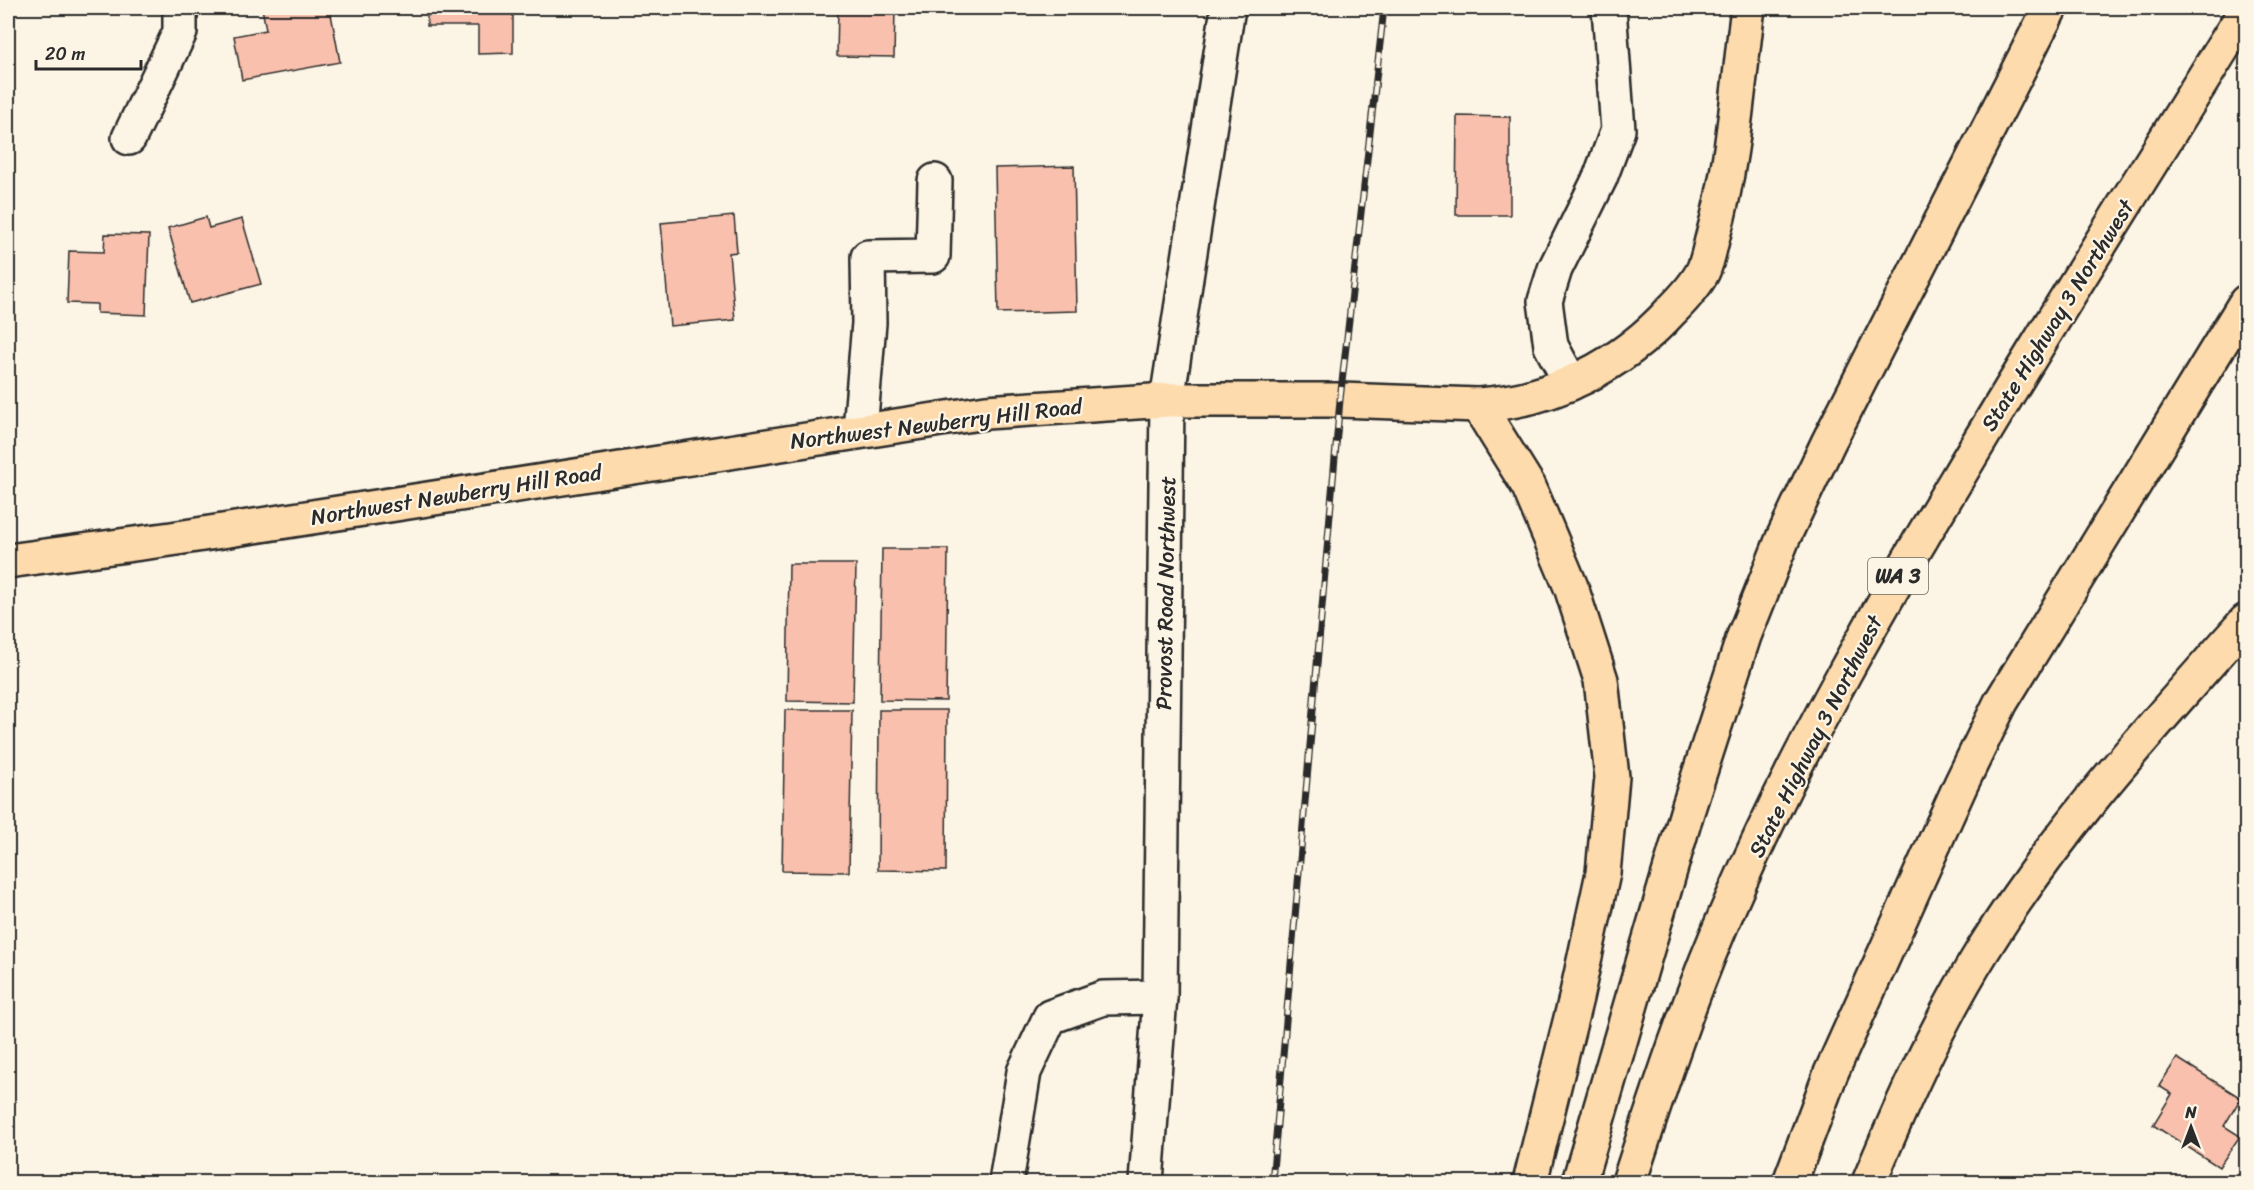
<svg xmlns="http://www.w3.org/2000/svg" width="2254" height="1190" font-family="Sriracha,sans-serif">
  <style>
    .building { fill: #f8c0ad; stroke: #2b2b2b; stroke-width: 1.5 }
    .lines { fill: none; stroke-linecap: round; stroke-linejoin: round }
    .minor-casing { stroke: #2b2b2b; stroke-width: 38 }
    .major-casing { stroke: #2b2b2b; stroke-width: 38 }
    .highway-casing { stroke: #2b2b2b; stroke-width: 38 }
    .minor { stroke: #fcf5e5; stroke-width: 33 }
    .major { stroke: #fedbac; stroke-width: 33 }
    .highway { stroke: #fedbac; stroke-width: 33 }
    .rail-casing { stroke: #2b2b2b; stroke-width: 7 }
    .rail { stroke: #fcf5e5; stroke-width: 4.5; stroke-dasharray: 14; stroke-linecap: butt }
    .labels { text-anchor: middle; stroke-width: 4.5; stroke-linejoin: round; paint-order: stroke }
    .shield { fill: #fcf5e5; stroke: #6a6863; stroke-width: 1.5 }
    .shield-label { font-size: 21px; font-weight: bold; fill: #2b2b2b }
    .street-label { font-size: 22px; fill: #2b2b2b; stroke: #fcf5e5 }
  </style>
  <rect width="100%" height="100%" fill="#fcf5e5"/>
  <filter id="ink" filterUnits="userSpaceOnUse"><feTurbulence type="fractalNoise" baseFrequency=".0167" numOctaves="2"/><feDisplacementMap in="SourceGraphic" scale="12" xChannelSelector="R" yChannelSelector="G"/><feConvolveMatrix kernelMatrix="1 2 1 2 8 2 1 2 1" color-interpolation-filters="sRGB"/></filter>
  <g filter="url(#ink)">
    <g class="building">
      <path d="M262 8H339L330 9 340 62 242 80 234 36 266 30Z"/>
      <path d="M427 8H513V53L478 54V26H427Z"/>
      <path d="M838 8H895L894 57 837 56Z"/>
      <path d="M1457 116 1510 117V215H1456Z"/>
      <path d="M1074 166 1077 311 998 313 995 168Z"/>
      <path d="M734 216 737 252 729 253 735 320 670 326 661 223Z"/>
      <path d="M206 217 209 228 242 219 261 284 190 303 168 228Z"/>
      <path d="M105 234 149 235 146 315 97 313V304L67 303 69 251 104 252Z"/>
      <path d="M882 549H948L946 701 880 700Z"/>
      <path d="M789 564H856L853 702 787 701Z"/>
      <path d="M785 710H852L849 872 782 871Z"/>
      <path d="M879 710H947L946 871 878 870Z"/>
      <path d="M2177 1058 2241 1098 2224 1126 2240 1136 2219 1167 2153 1125 2172 1094 2159 1086Z"/>
    </g>
    <g class="lines">
      <defs>
        <g id="minor">
          <path d="M129 138 180 32V8"/>
          <path d="M1571 383 1551 346 1545 301 1555 269 1600 178 1618 130 1609 8"/>
          <path d="M860 430 869 323 868 257 933 256 935 181"/>
          <path d="M1006 1182 1024 1072 1050 1017 1103 998 1160 997"/>
          <path d="M1146 1182 1160 997 1167 400 1228 8"/>
        </g>
        <path id="major" d="M8 561 171 539 986 412 1167 400H1340L1478 405C1553 401 1622 365 1672 310 1683 299 1696 285 1703 271 1708 260 1710 247 1713 236 1734 162 1738 83 1748 8"/>
        <g id="highway">
          <path d="M1478 405 1529 487 1571 587 1601 680 1612 777 1603 873 1576 998 1530 1182"/>
          <path d="M1579 1182 1687 812 1744 636 1783 538 1828 443 2050 8"/>
          <path d="M1629 1182C1660 1087 1691 992 1732 900 1795 755 1874 617 1955 482 2049 323 2149 167 2246 10"/>
          <path d="M1790 1182 1831 1073 1961 784 2001 702 2246 302"/>
          <path d="M1869 1182C1902 1103 1937 1024 1983 950 2057 830 2153 726 2246 621"/>
        </g>
      </defs>
      <use href="#minor" class="minor-casing"/>
      <use href="#major" class="major-casing"/>
      <use href="#highway" class="highway-casing"/>
      <use href="#minor" class="minor"/>
      <use href="#major" class="major"/>
      <use href="#highway" class="highway"/>
      <defs>
        <path id="rail" d="M1272 1182 1340 400 1384 8"/>
      </defs>
      <use href="#rail" class="rail-casing"/>
      <use href="#rail" class="rail"/>
    </g>
  </g>
  <g class="labels">
    <rect class="shield" x="1868" y="558" width="60" height="36" rx="4.5"/>
    <g class="shield-label">
      <text x="1898" y="583">WA 3</text>
    </g>
    <g class="street-label">
      <text transform="translate(2057 315) rotate(-58)" y="8">State Highway 3 Northwest</text>
      <text transform="translate(936 423) rotate(-7)" y="8">Northwest Newberry Hill Road</text>
      <text transform="translate(456 494) rotate(-9)" y="8">Northwest Newberry Hill Road</text>
      <text transform="translate(1165 593) rotate(-89)" y="8">Provost Road Northwest</text>
      <text transform="translate(1815 736) rotate(-63)" y="8">State Highway 3 Northwest</text>
    </g>
  </g>
  <rect width="2254" height="1190" fill="none" stroke="#fcf5e5" stroke-width="30"/>
  <rect x="15" y="15" width="2224" height="1160" fill="none" stroke="#2b2b2b" stroke-width="2" filter="url(#ink)"/>
  <g transform="translate(2191 1127)" stroke="#fcf5e5" stroke-width="4.5" paint-order="stroke">
  <path d="M0-4.5L10 22L0 15L-10 22Z" fill="#2b2b2b"/>
  <text y="-9" font-size="16" font-weight="bold" text-anchor="middle" fill="#2b2b2b">N</text>
  </g>
  <path d="M36 60v9h105v-9" fill="none" stroke="#2b2b2b" stroke-width="3"/>
  <text x="45" y="60" font-size="18" fill="#2b2b2b" stroke="#fcf5e5" stroke-width="4.5" paint-order="stroke">20 m</text>
</svg>
